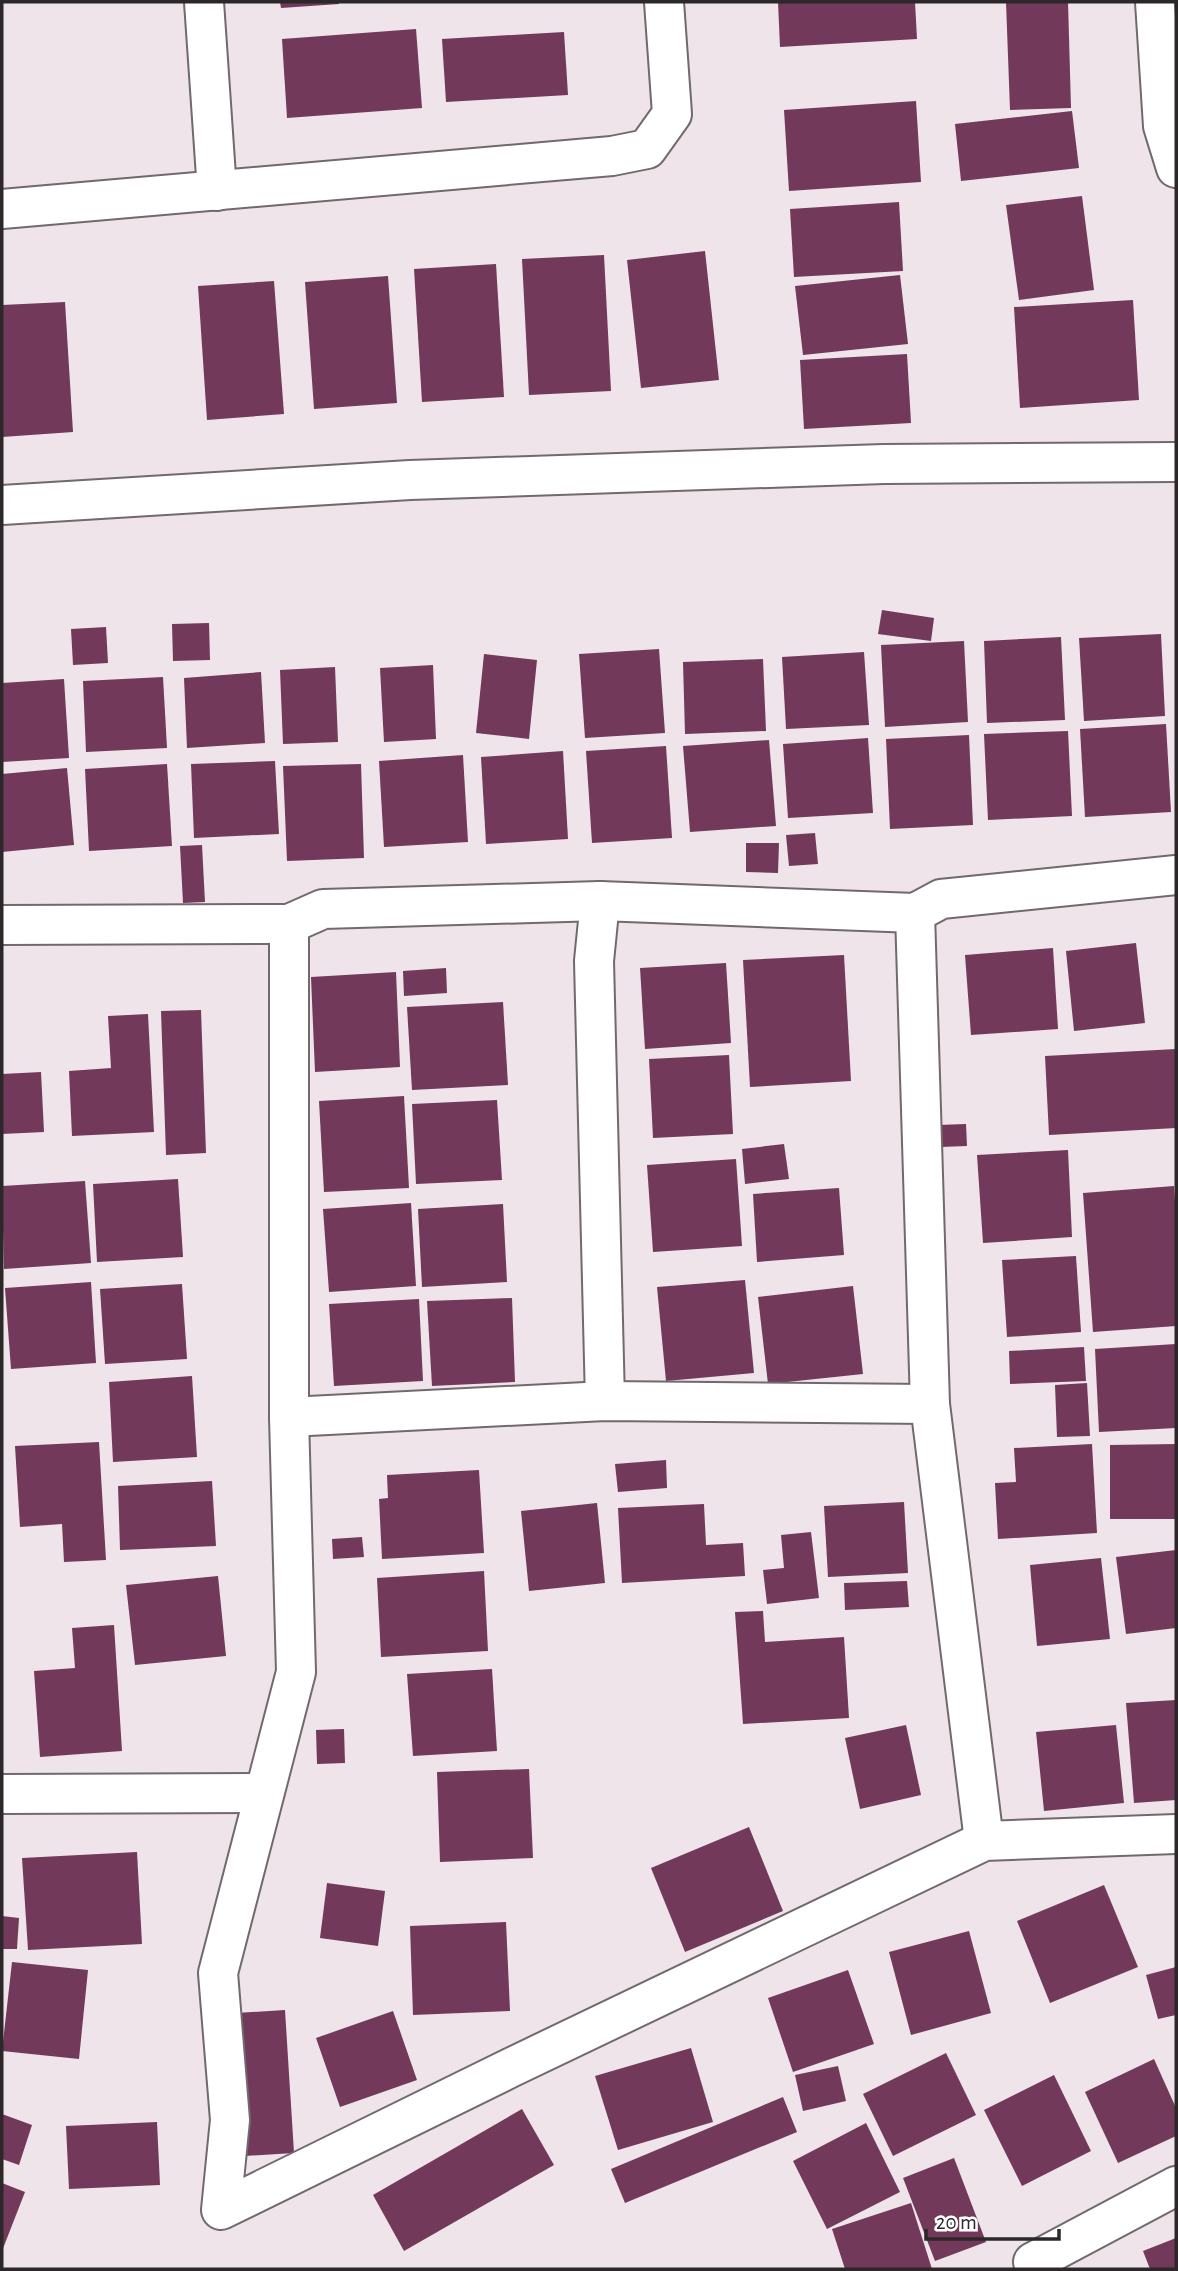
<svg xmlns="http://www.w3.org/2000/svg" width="1178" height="2271" font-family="'Alegreya Sans',sans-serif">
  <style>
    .building { fill: #72395a }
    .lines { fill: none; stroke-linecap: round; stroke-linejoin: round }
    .minor-casing { stroke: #71696d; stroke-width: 42 }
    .minor { stroke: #fff; stroke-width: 38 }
  </style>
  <rect width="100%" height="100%" fill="#eee4e9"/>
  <g class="building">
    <path d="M280 2H339V4L281 8Z"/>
    <path d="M778 2H915L917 39 780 47Z"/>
    <path d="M1006 2H1068L1071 108 1010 110Z"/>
    <path d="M416 29 422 108 287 118 282 39Z"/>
    <path d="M564 32 568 95 446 102 442 39Z"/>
    <path d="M916 101 921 182 789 191 784 110Z"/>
    <path d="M1072 111 1079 168 961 181 955 124Z"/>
    <path d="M1082 196 1094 290 1019 300 1006 205Z"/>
    <path d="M899 202 903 271 794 277 790 209Z"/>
    <path d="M705 251 719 380 641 388 627 260Z"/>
    <path d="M604 255 611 391 529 395 522 259Z"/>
    <path d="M496 264 504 397 422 402 414 269Z"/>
    <path d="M900 275 908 344 803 355 795 286Z"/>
    <path d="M388 276 397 403 314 409 305 282Z"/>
    <path d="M274 281 284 414 207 420 198 286Z"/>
    <path d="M1133 300 1139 400 1020 408 1014 307Z"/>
    <path d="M65 302 73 432 2 437V305Z"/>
    <path d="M907 354 911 423 804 429 800 360Z"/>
    <path d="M882 610 934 618 931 641 878 634Z"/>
    <path d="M209 623 210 660 173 661 172 624Z"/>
    <path d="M106 627 108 663 73 665 71 629Z"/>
    <path d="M1161 634 1165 716 1084 721 1079 638Z"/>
    <path d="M1061 637 1065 720 987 723 984 641Z"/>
    <path d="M964 641 968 722 885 727 881 645Z"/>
    <path d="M659 649 665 733 585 738 579 654Z"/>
    <path d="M864 652 869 725 786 729 782 657Z"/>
    <path d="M484 654 537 660 529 739 476 733Z"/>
    <path d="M763 659 766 731 685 734 683 662Z"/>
    <path d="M433 665 436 739 384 742 380 668Z"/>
    <path d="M335 667 338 742 283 744 280 670Z"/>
    <path d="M261 672 265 743 187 748 184 678Z"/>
    <path d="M163 677 167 748 86 752 83 681Z"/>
    <path d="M64 679 69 758 2 762V683Z"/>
    <path d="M1166 724 1171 812 1085 817 1080 729Z"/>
    <path d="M1068 731 1072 816 988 820 984 734Z"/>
    <path d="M969 735 973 825 890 829 886 739Z"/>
    <path d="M868 738 873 813 788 818 783 744Z"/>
    <path d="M769 740 776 826 690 832 683 746Z"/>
    <path d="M666 746 672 838 592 843 586 751Z"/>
    <path d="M563 751 568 839 486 844 481 757Z"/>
    <path d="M463 755 468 842 384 847 379 761Z"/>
    <path d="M275 761 279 834 194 838 191 764Z"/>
    <path d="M167 764 172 846 89 851 85 769Z"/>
    <path d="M361 764 364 858 287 861 283 766Z"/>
    <path d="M67 768 74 845 2 852V774Z"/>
    <path d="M815 833 818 864 789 866 786 835Z"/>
    <path d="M746 843H779L778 873 746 872Z"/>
    <path d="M202 845 205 902 183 903 180 846Z"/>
    <path d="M1136 943 1145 1023 1074 1031 1066 951Z"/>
    <path d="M1053 948 1058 1029 971 1035 965 955Z"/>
    <path d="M844 955 851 1081 750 1087 743 960Z"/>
    <path d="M726 963 731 1043 645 1049 640 968Z"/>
    <path d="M446 968 447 993 404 996 403 971Z"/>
    <path d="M396 972 400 1067 315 1072 311 977Z"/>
    <path d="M503 1002 508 1085 412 1090 407 1007Z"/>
    <path d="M201 1010 206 1153 166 1155 161 1011Z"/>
    <path d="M148 1014 154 1132 72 1136 69 1071 111 1068 108 1016Z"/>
    <path d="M1176 1049V1128L1049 1135 1045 1056Z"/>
    <path d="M729 1055 733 1134 653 1138 649 1059Z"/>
    <path d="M41 1072 44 1132 2 1134V1074Z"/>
    <path d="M404 1096 409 1188 324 1192 319 1101Z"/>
    <path d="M497 1100 502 1180 416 1184 412 1104Z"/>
    <path d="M966 1124 967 1146 940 1147 938 1125Z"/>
    <path d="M784 1144 789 1179 745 1184 742 1149Z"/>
    <path d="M1068 1150 1072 1237 983 1243 977 1155Z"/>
    <path d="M736 1159 742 1246 653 1252 647 1165Z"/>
    <path d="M178 1179 183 1257 97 1262 93 1184Z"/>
    <path d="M85 1181 91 1263 4 1269 2 1186Z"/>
    <path d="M1174 1186 1176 1216V1326L1093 1332 1083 1193Z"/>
    <path d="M839 1188 844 1255 757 1262 753 1194Z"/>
    <path d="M411 1203 416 1286 329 1292 323 1209Z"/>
    <path d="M503 1204 507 1282 422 1287 418 1209Z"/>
    <path d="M1076 1256 1081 1332 1007 1337 1002 1260Z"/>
    <path d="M745 1280 754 1373 666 1381 657 1287Z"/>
    <path d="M91 1282 96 1363 11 1369 5 1288Z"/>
    <path d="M182 1284 187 1359 105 1364 100 1289Z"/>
    <path d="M853 1286 863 1374 768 1384 758 1297Z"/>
    <path d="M512 1298 515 1382 432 1386 427 1301Z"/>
    <path d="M419 1299 423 1381 334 1386 329 1304Z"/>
    <path d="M1176 1344V1428L1099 1432 1095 1349Z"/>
    <path d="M1084 1347 1086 1381 1010 1384 1009 1351Z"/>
    <path d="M192 1376 197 1457 113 1462 109 1382Z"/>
    <path d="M1087 1383 1090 1436 1057 1437 1055 1385Z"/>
    <path d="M99 1442 106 1560 64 1562 62 1524 20 1527 15 1446Z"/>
    <path d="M1092 1444 1097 1533 998 1539 995 1483 1016 1482 1014 1448Z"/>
    <path d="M1176 1444V1519H1110V1445Z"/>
    <path d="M666 1460 667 1488 618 1492 615 1464Z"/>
    <path d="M479 1470 484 1553 382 1559 379 1499 388 1498 387 1475Z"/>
    <path d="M212 1481 216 1546 120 1550 118 1486Z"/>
    <path d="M904 1502 908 1573 828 1577 824 1506Z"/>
    <path d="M597 1503 605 1583 529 1591 521 1511Z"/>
    <path d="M704 1504 706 1545 743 1543 745 1576 622 1583 618 1508Z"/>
    <path d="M811 1532 819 1598 767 1604 763 1570 784 1568 781 1535Z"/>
    <path d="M362 1537 364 1557 333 1559 332 1539Z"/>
    <path d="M1176 1550V1628L1126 1634 1116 1557Z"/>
    <path d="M1101 1558 1110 1639 1037 1646 1030 1565Z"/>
    <path d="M484 1571 488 1651 381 1657 377 1578Z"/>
    <path d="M218 1576 226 1656 135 1665 126 1585Z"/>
    <path d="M907 1581 909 1607 845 1610 844 1583Z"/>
    <path d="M763 1611 765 1642 844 1637 849 1718 743 1724 735 1612Z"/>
    <path d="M114 1625 122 1751 40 1757 34 1671 75 1668 72 1628Z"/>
    <path d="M492 1669 497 1751 413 1756 407 1674Z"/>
    <path d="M1176 1700V1800L1134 1803 1126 1703Z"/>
    <path d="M906 1725 921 1795 860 1809 845 1738Z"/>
    <path d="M1116 1725 1124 1803 1044 1811 1036 1732Z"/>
    <path d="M344 1729 345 1763 317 1764 316 1730Z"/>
    <path d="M529 1769 533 1858 440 1862 437 1772Z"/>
    <path d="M749 1827 783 1911 685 1952 651 1868Z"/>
    <path d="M137 1852 142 1944 28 1950 22 1858Z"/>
    <path d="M327 1883 385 1891 378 1946 320 1938Z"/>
    <path d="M1104 1885 1138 1967 1050 2003 1017 1921Z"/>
    <path d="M2 1916 19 1918 17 1949H2Z"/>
    <path d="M506 1922 510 2011 413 2015 410 1926Z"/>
    <path d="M969 1931 991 2013 911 2035 889 1952Z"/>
    <path d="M12 1962 88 1970 79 2059 2 2051Z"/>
    <path d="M1176 1967V2015L1158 2019 1146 1975Z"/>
    <path d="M848 1970 874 2044 793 2072 768 1998Z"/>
    <path d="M285 2010 294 2153 245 2156 236 2013Z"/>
    <path d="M393 2011 417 2080 340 2107 316 2038Z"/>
    <path d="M691 2048 713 2122 618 2150 595 2076Z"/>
    <path d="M946 2053 976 2115 893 2156 863 2094Z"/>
    <path d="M1154 2059 1176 2108V2136L1118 2163 1085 2092Z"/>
    <path d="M838 2066 846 2101 803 2111 795 2075Z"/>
    <path d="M1054 2075 1091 2151 1022 2186 984 2110Z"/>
    <path d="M783 2097 797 2132 625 2203 611 2169Z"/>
    <path d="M522 2109 554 2165 404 2251 373 2195Z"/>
    <path d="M2 2114 32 2125 19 2165 2 2159Z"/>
    <path d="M157 2122 160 2185 69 2189 66 2126Z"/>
    <path d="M866 2123 900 2192 827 2229 793 2161Z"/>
    <path d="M954 2158 986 2242 935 2261 903 2178Z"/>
    <path d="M2 2183 25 2192 2 2251Z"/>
    <path d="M911 2203 932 2269H845L832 2229Z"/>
    <path d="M1176 2238V2269H1150L1143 2251Z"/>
  </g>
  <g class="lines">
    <defs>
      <g id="minor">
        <path d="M204 2 217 191"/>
        <path d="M1155 2 1163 126 1176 168"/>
        <path d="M2 209 612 156 647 149 672 114 664 2"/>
        <path d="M2 505 410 480 884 464 1176 462"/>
        <path d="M600 901 594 961 605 1401"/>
        <path d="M915 913 930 1404 984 1841"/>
        <path d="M289 924V1417L296 1672 218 1973 230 2120 221 2210 510 2068 984 1841 1176 1834"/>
        <path d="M2 925 289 924 323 909 600 901 915 913 941 899 1176 875"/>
        <path d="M289 1417 605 1401 930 1404"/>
        <path d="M2 1794 263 1793"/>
        <path d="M1033 2262 1176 2186"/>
      </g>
    </defs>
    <use href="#minor" class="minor-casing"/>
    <use href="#minor" class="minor"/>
  </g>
  <rect width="1178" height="2271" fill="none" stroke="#2c282a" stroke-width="7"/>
  <path d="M926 2229v10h133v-10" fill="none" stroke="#2c282a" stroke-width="3.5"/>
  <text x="936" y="2229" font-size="21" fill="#2c282a" stroke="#ffffff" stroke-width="5" paint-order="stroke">20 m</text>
</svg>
